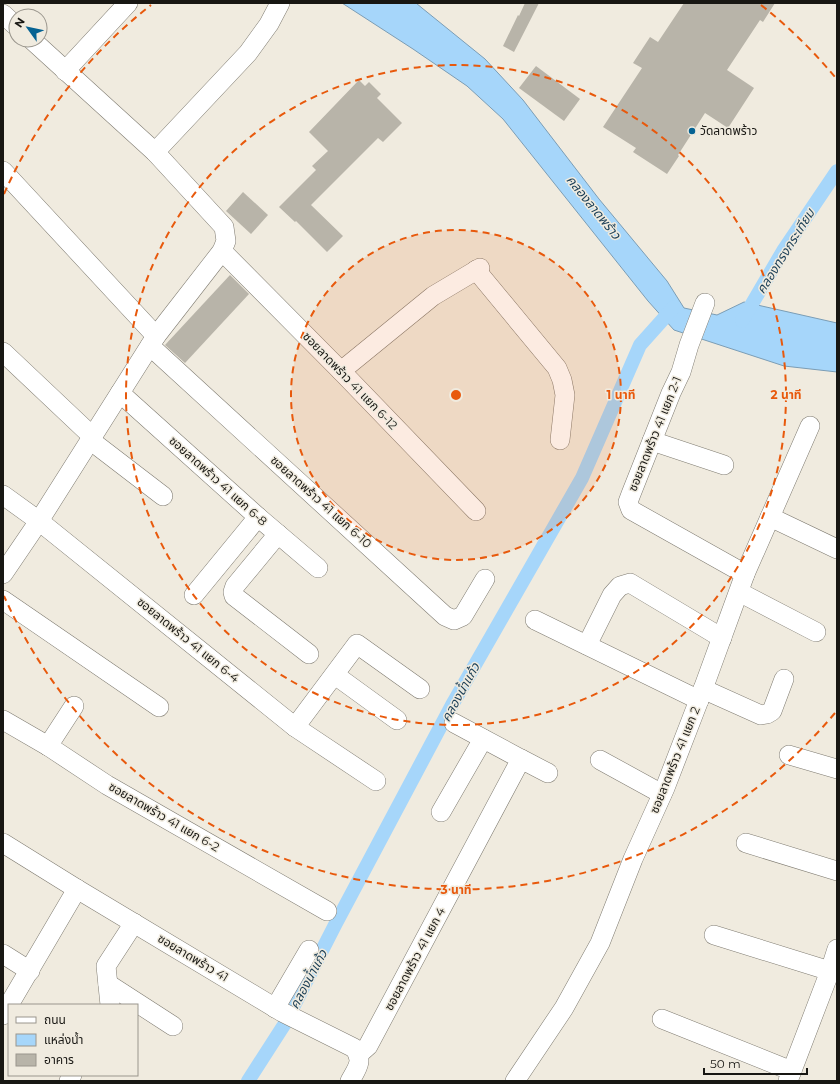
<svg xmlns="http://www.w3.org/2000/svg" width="840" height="1084" font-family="Montserrat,'Noto Sans Thai',sans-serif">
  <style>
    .water { fill: #a6d6fa; stroke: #7b9db5 }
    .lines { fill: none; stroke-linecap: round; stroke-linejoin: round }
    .canal { stroke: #a6d6fa; stroke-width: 14 }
    .building { fill: #b8b4a9 }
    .minor-casing { stroke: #7f7b71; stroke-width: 20 }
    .minor { stroke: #fff; stroke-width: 19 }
    .ring { fill: none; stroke: #e8590c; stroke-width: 2; stroke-dasharray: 7 5 }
    .poi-dot { fill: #066393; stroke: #f0ebdf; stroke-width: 1.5 }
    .labels { text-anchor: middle; stroke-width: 3; stroke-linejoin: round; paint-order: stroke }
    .poi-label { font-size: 12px; fill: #181713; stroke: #f0ebdf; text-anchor: start }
    .street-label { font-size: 12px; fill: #181713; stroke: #f0ebdf }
    .water-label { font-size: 13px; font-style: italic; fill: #1b3f57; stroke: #f0ebdf }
    .centre { fill: #e8590c; stroke: #f0ebdf; stroke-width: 2 }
    .ring-label { font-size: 12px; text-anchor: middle; font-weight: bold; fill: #e8590c; stroke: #f0ebdf; stroke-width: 3; stroke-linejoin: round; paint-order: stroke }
  </style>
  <rect width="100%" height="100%" fill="#f0ebdf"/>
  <path class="water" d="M342 3H416L422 8 485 59 523 100 599 199 667 281 684 308 717 315 744 302 837 323V372L784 366 674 330 648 301 503 119 467 86 413 49Z"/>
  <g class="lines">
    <g class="canal">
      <path d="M742 321 783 251 837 171"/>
      <path d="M248 1081 284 1025 335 925 452 705 582 478 640 345 674 307"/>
    </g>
  </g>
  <g class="building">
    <path d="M525 3H539L514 52 503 46 518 15 519 16Z"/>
    <path d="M684 3H775L763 22 760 20 727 70 754 88 728 128 705 113 678 155 679 156 667 174 633 152 636 148 603 127 642 68 633 63 650 37 658 42Z"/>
    <path d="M536 66 580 99 564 121 519 88Z"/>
    <path d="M359 80 365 86 369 82 381 94 377 98 402 123 383 142 378 138 311 205 343 236 327 252 296 221 295 222 279 207 316 170 312 166 328 151 309 132Z"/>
    <path d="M243 192 268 215 251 234 226 211Z"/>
    <path d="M230 275 249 294 185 363 165 345Z"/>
  </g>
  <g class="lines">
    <defs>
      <g id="minor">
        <path d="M3 14 16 26"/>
        <path d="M65 71 128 3"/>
        <path d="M155 152 248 53 269 24 280 3"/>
        <path d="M3 171 156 336"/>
        <path d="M222 251 341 371 476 511"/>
        <path d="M476 270 557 368 562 380 565 395 560 440"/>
        <path d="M705 303 689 345 681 372 671 393 631 494 628 502 631 510 745 574"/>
        <path d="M150 346 445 616 454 620 463 616 485 579"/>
        <path d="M3 352 93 437"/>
        <path d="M341 371 433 296 480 268"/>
        <path d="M120 393 258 517 318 568"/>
        <path d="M90 440 163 496"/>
        <path d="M652 441 724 465"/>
        <path d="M3 495 39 521 295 727 376 781"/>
        <path d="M770 517 837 549"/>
        <path d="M278 534 235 586 233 592 234 596 309 654"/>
        <path d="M3 574 39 521 156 336 222 251 226 241 224 227 155 152 32 40"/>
        <path d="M739 592 816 632"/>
        <path d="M194 595 258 517"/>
        <path d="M3 600 159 707"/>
        <path d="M535 620 699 700"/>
        <path d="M587 645 612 595 620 586 630 583 722 638"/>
        <path d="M335 675 397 720"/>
        <path d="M703 689 761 715 767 714 772 711 784 679"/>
        <path d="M3 720 48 746 107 785 327 911"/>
        <path d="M295 727 357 644 420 689"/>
        <path d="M48 746 74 706"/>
        <path d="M789 755 837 769"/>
        <path d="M521 759 548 773"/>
        <path d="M600 760 662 794"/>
        <path d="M441 812 483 739"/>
        <path d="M3 843 77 889 282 1012 354 1048C364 1061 357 1068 350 1081"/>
        <path d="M746 843 837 871"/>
        <path d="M714 935 830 971"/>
        <path d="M3 954 30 971"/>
        <path d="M108 984 173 1026"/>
        <path d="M110 1005 106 966 134 923"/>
        <path d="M275 1008 309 950"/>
        <path d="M3 1015 77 889"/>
        <path d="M662 1019 792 1071"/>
        <path d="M359 1054 368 1046 521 759 454 723"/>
        <path d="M69 1081 72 1075"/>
        <path d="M515 1081 564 1008 600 943 633 859 665 788 699 700 745 574 810 426"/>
        <path d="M788 1081 830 971 837 949"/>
      </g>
    </defs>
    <use href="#minor" class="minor-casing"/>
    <use href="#minor" class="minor"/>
  </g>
  <circle cx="456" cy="395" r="165" fill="#e8590c" fill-opacity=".12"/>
  <g class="ring">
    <circle cx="456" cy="395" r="165"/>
    <circle cx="456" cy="395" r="330"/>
    <path d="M835 713A495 495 0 0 1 4 596M4 194A495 495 0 0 1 151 5M761 5A495 495 0 0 1 835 77"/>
  </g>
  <circle class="poi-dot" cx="692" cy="131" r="4"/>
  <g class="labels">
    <g class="poi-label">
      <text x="700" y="135">วัดลาดพร้าว</text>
    </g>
    <g class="street-label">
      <text transform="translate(350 381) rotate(46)" y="4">ซอยลาดพร้าว 41 แยก 6-12</text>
      <text transform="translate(655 434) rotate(-68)" y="4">ซอยลาดพร้าว 41 แยก 2-1</text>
      <text transform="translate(218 481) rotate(42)" y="4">ซอยลาดพร้าว 41 แยก 6-8</text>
      <text transform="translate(321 502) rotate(42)" y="4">ซอยลาดพร้าว 41 แยก 6-10</text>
      <text transform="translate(188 640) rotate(39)" y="4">ซอยลาดพร้าว 41 แยก 6-4</text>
      <text transform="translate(675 760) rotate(-68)" y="4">ซอยลาดพร้าว 41 แยก 2</text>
      <text transform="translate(164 817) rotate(30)" y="4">ซอยลาดพร้าว 41 แยก 6-2</text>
      <text transform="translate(193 958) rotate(31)" y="4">ซอยลาดพร้าว 41</text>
      <text transform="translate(415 959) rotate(-62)" y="4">ซอยลาดพร้าว 41 แยก 4</text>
    </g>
    <g class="water-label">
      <text transform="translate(594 207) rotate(51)" y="5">คลองลาดพร้าว</text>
      <text transform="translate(785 251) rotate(-58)" y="5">คลองทรงกระเทียม</text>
      <text transform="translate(460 692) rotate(-61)" y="5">คลองน้ำแก้ว</text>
      <text transform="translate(308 979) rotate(-62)" y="5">คลองน้ำแก้ว</text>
    </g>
  </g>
  <circle cx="456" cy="395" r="6" class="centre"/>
  <g class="ring-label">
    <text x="621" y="399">1 นาที</text>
    <text x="786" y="399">2 นาที</text>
    <text x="456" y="894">3 นาที</text>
  </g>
  <rect width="840" height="1084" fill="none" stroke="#181713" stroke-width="8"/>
  <rect x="8" y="1004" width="130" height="72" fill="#f0ebdf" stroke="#9a968d"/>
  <rect x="16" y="1017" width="20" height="6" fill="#ffffff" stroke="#9a968d"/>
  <text x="44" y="1024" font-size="12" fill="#181713">ถนน</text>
  <rect x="16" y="1034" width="20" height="12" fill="#a6d6fa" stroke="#9a968d"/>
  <text x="44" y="1044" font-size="12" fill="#181713">แหล่งน้ำ</text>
  <rect x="16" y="1054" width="20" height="12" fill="#b8b4a9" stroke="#9a968d"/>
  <text x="44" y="1064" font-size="12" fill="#181713">อาคาร</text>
  <g transform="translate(28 28) rotate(303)"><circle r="19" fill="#f0ebdf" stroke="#9a968d"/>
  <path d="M0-3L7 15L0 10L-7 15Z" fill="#066393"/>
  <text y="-6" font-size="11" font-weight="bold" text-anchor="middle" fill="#181713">N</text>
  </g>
  <path d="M704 1068v6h103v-6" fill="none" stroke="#181713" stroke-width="2"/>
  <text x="710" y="1068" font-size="12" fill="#181713" stroke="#f0ebdf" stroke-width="3" paint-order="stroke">50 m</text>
</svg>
